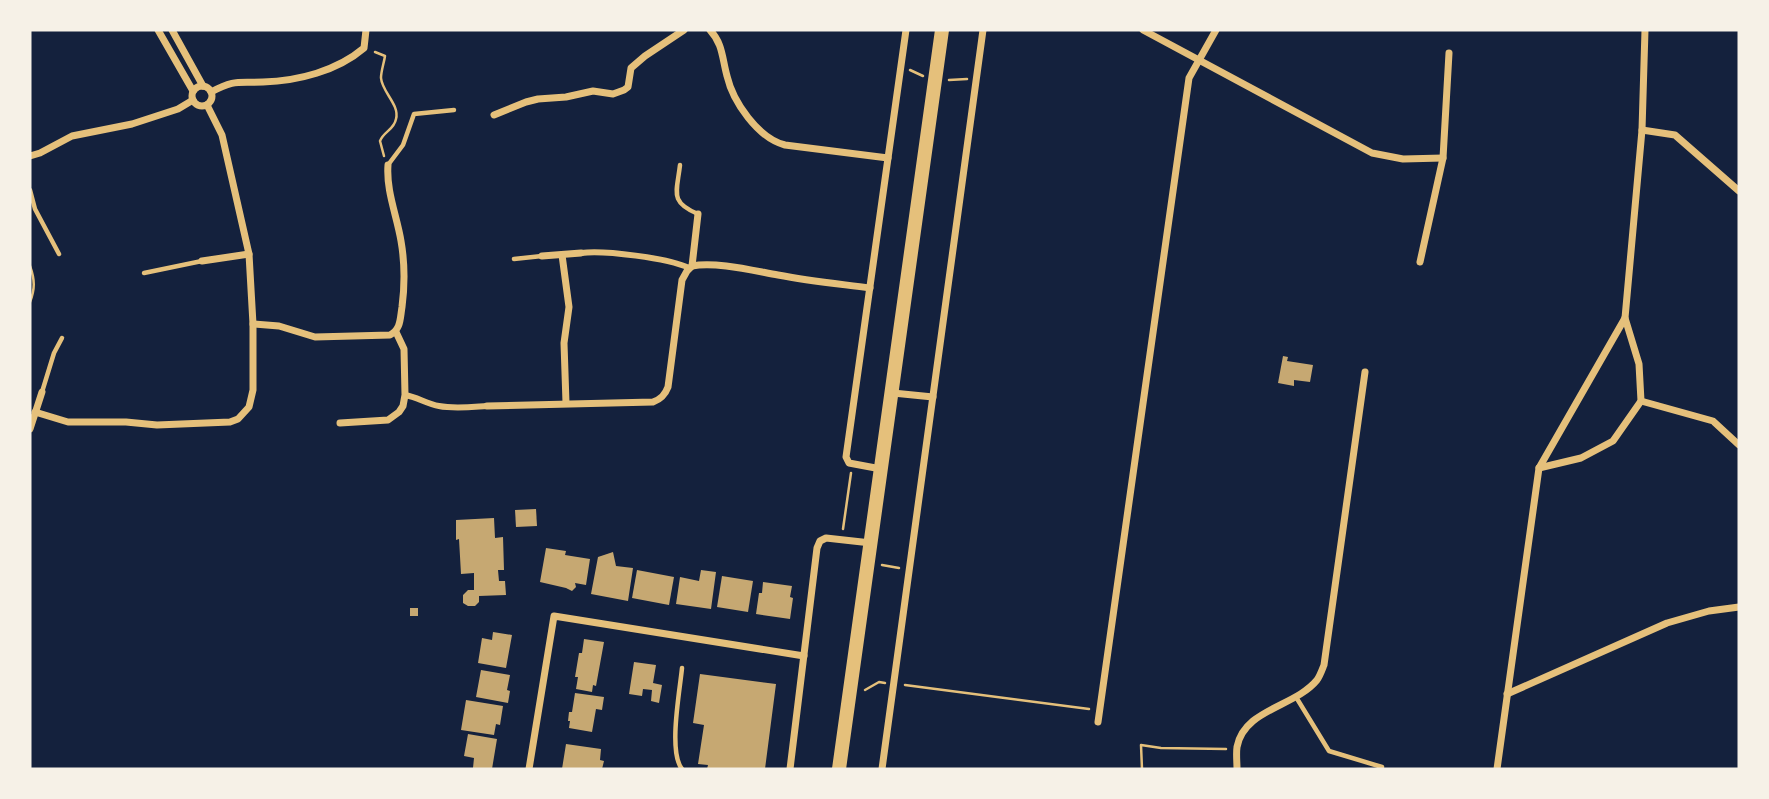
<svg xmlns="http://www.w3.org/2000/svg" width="1769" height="799" font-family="'Noto Sans',sans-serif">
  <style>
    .building { fill: #c6a872 }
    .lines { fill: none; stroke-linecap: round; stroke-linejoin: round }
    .path { stroke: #e5c07b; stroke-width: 2.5 }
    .service { stroke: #e5c07b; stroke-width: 4.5 }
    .pedestrian { stroke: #e5c07b; stroke-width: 6 }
    .minor { stroke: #e5c07b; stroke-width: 7 }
    .primary { stroke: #e5c07b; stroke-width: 14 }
  </style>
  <rect width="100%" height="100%" fill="#14213d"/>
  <g class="building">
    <path d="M1283 356 1288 357 1287 361 1313 365 1310 382 1294 380V386L1278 383Z"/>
    <path d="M536 509 537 526 516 527 515 510Z"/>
    <path d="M494 518 495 538 503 537 504 570H498L499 581H505L506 595 479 596V602L475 606H468L463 603V595L468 590H474V573L461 574 459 539 456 540V520Z"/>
    <path d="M546 548 566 551 565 555 590 559 586 585 575 583 576 587 572 591 566 588 540 582Z"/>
    <path d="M613 552 616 566 633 568 628 601 591 594 598 557Z"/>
    <path d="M637 570 674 577 669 605 632 598Z"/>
    <path d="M701 570 716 572 711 609 676 604 680 577 699 581Z"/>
    <path d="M722 576 753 581 748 612 717 607Z"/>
    <path d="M763 582 792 586 790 597 793 598 790 619 756 614 759 593H762Z"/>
    <rect x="410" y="608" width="8" height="8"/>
    <path d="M493 632 512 635 506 668 478 663 482 638 492 640Z"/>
    <path d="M584 639 604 642 596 686 593 685 592 692 576 689 578 677H575L579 653H582Z"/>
    <path d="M634 662 656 665 653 683 662 685 659 703 651 701 652 690 643 689 642 696 629 694Z"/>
    <path d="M481 670 510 675 507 690 510 691 508 703 476 697Z"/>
    <path d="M700 674 776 684 765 769H707L708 765 698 764 704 725 693 723Z"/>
    <path d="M575 693 604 697 602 710 596 709 592 732 569 728 570 721H568L569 712H572Z"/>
    <path d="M466 700 503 706 500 725 496 724 494 735 461 730Z"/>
    <path d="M468 734 497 739 492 769 473 768 474 758 464 756Z"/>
    <path d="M566 744 601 749 600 760 604 761 602 769H562Z"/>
  </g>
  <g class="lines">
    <g class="path">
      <path d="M375 52 385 56C384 63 381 71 381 78 382 92 400 105 396 119 394 130 384 131 380 141L384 156"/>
      <path d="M910 70 923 76"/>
      <path d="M949 80 967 79"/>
      <path d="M30 266C35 280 35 289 30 302"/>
      <path d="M843 529 851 473"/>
      <path d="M882 565 899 568"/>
      <path d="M905 685 1089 709"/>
      <path d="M865 690 879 682 885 683"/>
      <path d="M1142 769 1141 745 1161 748 1226 749"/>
    </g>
    <g class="service">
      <path d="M388 165 403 145 414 114 454 110"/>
      <path d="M680 165C677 192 669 202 698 214"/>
      <path d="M30 190 35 209 59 254"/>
      <path d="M514 259 542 256"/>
      <path d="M144 273 202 261"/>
      <path d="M42 392 54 353 62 338"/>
      <path d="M1296 697 1329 751 1382 767"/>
      <path d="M682 769C668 752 680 690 682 668"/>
    </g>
    <g class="pedestrian">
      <path d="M581 253C604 250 668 258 689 268"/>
      <path d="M405 395C417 397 427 404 439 406 454 409 471 407 487 406"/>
    </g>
    <g class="minor">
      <path d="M158 30 193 91"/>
      <path d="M172 30 203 86"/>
      <path d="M710 30C723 44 722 58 727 76 733 102 758 138 785 145L888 158"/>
      <path d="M1143 30 1372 153 1403 159 1443 158"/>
      <circle cx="202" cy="96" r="10"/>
      <path d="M211 92C235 79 238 83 263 82 298 81 337 71 364 48L366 30"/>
      <path d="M494 115 526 102 538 99 566 97 593 91 613 94 624 90 628 87 631 68 645 56 684 30"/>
      <path d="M1642 130 1675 135 1739 191"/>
      <path d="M30 156 40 153 72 136 132 124 178 109 193 100"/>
      <path d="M698 214 692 266C715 261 755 271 778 275 809 281 840 284 870 288"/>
      <path d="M562 255 569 307 564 343 566 403"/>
      <path d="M542 256 581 253"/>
      <path d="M202 261 249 254"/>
      <path d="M1420 262 1443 158 1449 53"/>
      <path d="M253 324 279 326 315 337 390 335C401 329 400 319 402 307 405 284 405 264 401 241 397 216 386 191 388 165"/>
      <path d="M893 393 933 397"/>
      <path d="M1641 401 1713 421 1739 445"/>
      <path d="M487 406 653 402C661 399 665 395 668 387L682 280 687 271 692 266"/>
      <path d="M35 412 68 422H126L157 425 230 422 238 419 249 407 253 390V324L249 254 222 135 207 105"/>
      <path d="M340 423 388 420 399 412 403 406 405 395 404 349 396 332"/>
      <path d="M30 429 42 392"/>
      <path d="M1539 468 1581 458 1613 441 1641 401 1639 364 1625 318"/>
      <path d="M881 469 849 463 846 457 906 30"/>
      <path d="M1507 694 1667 623 1709 611 1739 607"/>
      <path d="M1098 722 1189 78 1216 30"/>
      <path d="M529 769 554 616 804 656"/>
      <path d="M790 769 817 548 820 541 826 538 871 543"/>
      <path d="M882 769 983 30"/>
      <path d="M1237 769C1237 762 1236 754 1237 747 1244 709 1295 707 1317 680 1320 676 1322 670 1324 665L1365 372"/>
      <path d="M1497 769 1539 468 1625 318 1642 130 1645 30"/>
    </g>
    <path class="primary" d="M839 769 942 30"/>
  </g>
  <rect width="1769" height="799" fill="none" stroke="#f6f1e7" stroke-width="63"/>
</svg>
